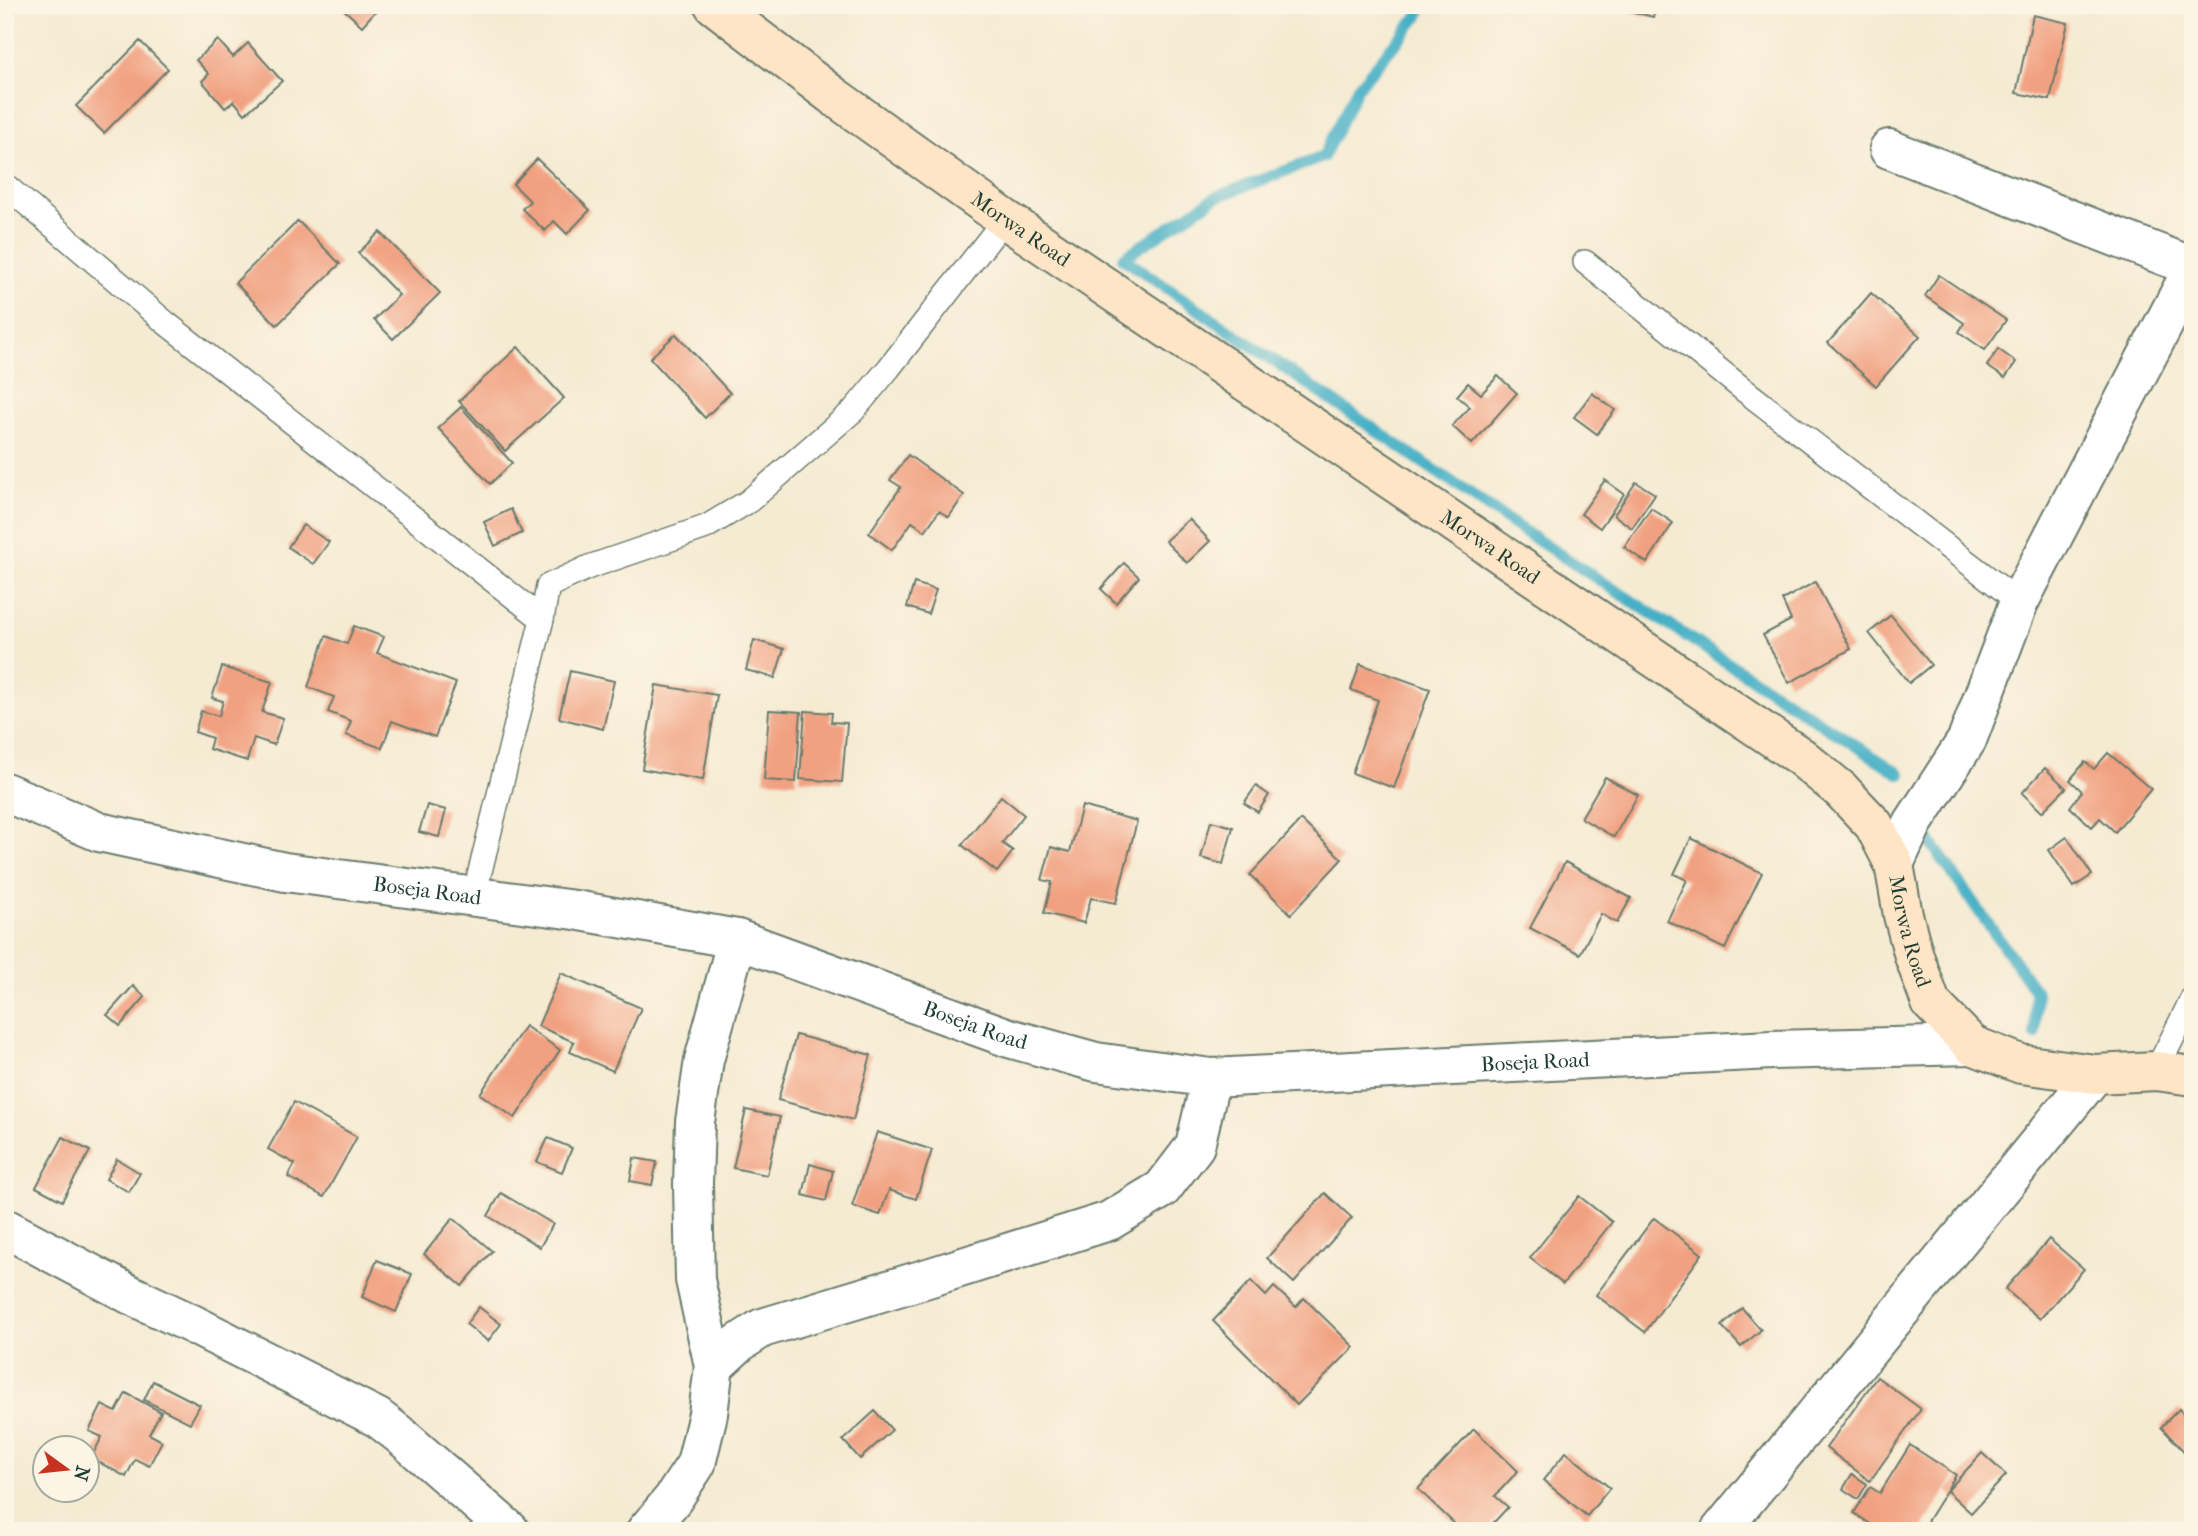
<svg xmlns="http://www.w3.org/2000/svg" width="2198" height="1536" font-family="'IM FELL French Canon',serif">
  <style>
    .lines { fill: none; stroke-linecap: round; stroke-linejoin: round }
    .stream { stroke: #47b0c6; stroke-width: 12 }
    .building { fill: #f1a181 }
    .lane-casing { stroke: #6a7a6c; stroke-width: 26 }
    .street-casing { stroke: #6a7a6c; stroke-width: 42 }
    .secondary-casing { stroke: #6a7a6c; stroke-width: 42 }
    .lane { stroke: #fff; stroke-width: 23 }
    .street { stroke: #fff; stroke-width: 38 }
    .secondary { stroke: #fee5c5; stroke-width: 38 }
    .labels { text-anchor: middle; stroke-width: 5; stroke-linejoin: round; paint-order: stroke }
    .street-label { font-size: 21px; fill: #1f3d34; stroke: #fcf5e5 }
  </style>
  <rect width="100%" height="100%" fill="#fcf5e5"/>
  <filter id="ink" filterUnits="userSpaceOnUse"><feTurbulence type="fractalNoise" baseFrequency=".0143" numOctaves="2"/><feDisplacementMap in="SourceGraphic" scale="14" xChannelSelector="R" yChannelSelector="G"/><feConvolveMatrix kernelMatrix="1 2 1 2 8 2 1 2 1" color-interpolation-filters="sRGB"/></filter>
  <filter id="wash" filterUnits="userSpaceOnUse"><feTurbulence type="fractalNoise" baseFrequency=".00686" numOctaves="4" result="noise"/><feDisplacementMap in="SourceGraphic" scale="28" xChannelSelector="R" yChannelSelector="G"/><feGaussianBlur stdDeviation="1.57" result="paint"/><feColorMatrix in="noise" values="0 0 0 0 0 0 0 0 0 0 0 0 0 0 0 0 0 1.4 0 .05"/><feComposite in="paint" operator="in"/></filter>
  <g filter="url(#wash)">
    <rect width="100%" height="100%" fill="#f5ebd3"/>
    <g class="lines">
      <g class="stream">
        <path d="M1422 5 1418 16 1358 87 1323 157 1216 197 1123 258 1525 532 1900 774"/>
        <path d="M1929 840 2036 992 2035 1034"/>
      </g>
    </g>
    <g id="blocks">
      <g class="building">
        <path d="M339 5H381L362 26Z"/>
        <path d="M1620 5H1656L1653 17 1619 8Z"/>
        <path d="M2033 15 2068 23 2050 100 2016 93Z"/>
        <path d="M218 40 233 57 248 43 282 81 245 114 234 101 225 108 202 81 209 74 196 60Z"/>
        <path d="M140 41 168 69 104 133 76 106Z"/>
        <path d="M537 159 590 210 567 234 554 221 545 231 522 209 530 201 513 184Z"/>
        <path d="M298 221 340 264 277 325 235 283Z"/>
        <path d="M380 232 440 293 393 339 374 320 399 295 358 253Z"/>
        <path d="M1939 275 2006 320 1985 350 1959 332 1964 323 1925 296Z"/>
        <path d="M1871 293 1920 336 1876 386 1828 343Z"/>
        <path d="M676 334 730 393 705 418 650 358Z"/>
        <path d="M518 347 564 398 505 451 459 401Z"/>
        <path d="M1998 349 2016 362 2005 378 1987 366Z"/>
        <path d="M1498 376 1517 393 1472 444 1452 426 1470 407 1457 396 1468 383 1481 394Z"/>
        <path d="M1592 393 1615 410 1597 434 1574 417Z"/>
        <path d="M461 407 512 463 490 484 438 428Z"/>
        <path d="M908 455 964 495 949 517 939 511 925 531 912 522 892 550 869 533 901 487 890 480Z"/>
        <path d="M1605 480 1624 494 1600 528 1581 514Z"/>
        <path d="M1636 482 1655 494 1632 528 1614 515Z"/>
        <path d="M1651 508 1673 523 1647 563 1624 547Z"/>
        <path d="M511 509 522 533 495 546 484 522Z"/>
        <path d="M1189 519 1210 541 1187 563 1165 541Z"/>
        <path d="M303 525 329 542 313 564 288 547Z"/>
        <path d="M1124 563 1139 577 1116 603 1101 589Z"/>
        <path d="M1815 582 1851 649 1789 683 1763 635 1791 620 1782 600Z"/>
        <path d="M914 583 936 590 928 614 907 607Z"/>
        <path d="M1891 615 1931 665 1909 683 1869 633Z"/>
        <path d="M354 626 384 637 377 653 456 683 435 737 392 721 382 748 346 735 351 721 328 712 334 697 308 687 326 636 347 644Z"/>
        <path d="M754 640 784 649 775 678 746 670Z"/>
        <path d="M1360 664 1430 689 1394 788 1352 773 1378 700 1351 690Z"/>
        <path d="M222 667 272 682 262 712 283 718 274 745 254 738 247 761 209 749 212 738 195 732 201 711 219 716 223 701 212 698Z"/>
        <path d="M570 671 614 681 603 729 559 718Z"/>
        <path d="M656 685 717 695 703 780 642 769Z"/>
        <path d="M769 710 801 712 796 782 764 780Z"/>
        <path d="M805 711 832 713 831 722 847 723 842 782 800 779Z"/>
        <path d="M2108 753 2151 789 2115 832 2100 818 2092 827 2070 807 2082 791 2070 780 2085 762 2094 769Z"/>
        <path d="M2045 768 2066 788 2042 812 2022 793Z"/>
        <path d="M1605 777 1638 795 1614 837 1581 818Z"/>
        <path d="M1256 786 1269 795 1258 812 1244 803Z"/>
        <path d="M1001 796 1024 815 1002 843 1013 851 997 872 962 845Z"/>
        <path d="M427 805 446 810 439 837 419 832Z"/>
        <path d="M1082 806 1137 821 1116 903 1091 898 1084 923 1044 913 1052 882 1042 880 1051 847 1070 852Z"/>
        <path d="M1301 820 1342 859 1291 914 1250 875Z"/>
        <path d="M1211 821 1233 827 1223 864 1201 858Z"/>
        <path d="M2067 837 2092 875 2074 887 2049 850Z"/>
        <path d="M1691 838 1762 873 1725 949 1667 921 1687 880 1674 874Z"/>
        <path d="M1565 862 1631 898 1617 923 1601 914 1580 954 1530 928Z"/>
        <path d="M561 973 641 1008 613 1071 570 1052 574 1042 538 1026Z"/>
        <path d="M133 986 145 997 120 1026 107 1015Z"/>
        <path d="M525 1026 560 1050 515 1118 480 1094Z"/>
        <path d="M796 1035 871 1055 853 1120 778 1100Z"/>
        <path d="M294 1102 357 1137 324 1197 288 1177 295 1164 268 1149Z"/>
        <path d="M746 1110 780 1117 767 1175 733 1168Z"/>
        <path d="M877 1132 932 1150 916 1199 889 1190 880 1215 852 1206Z"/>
        <path d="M63 1137 90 1151 62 1201 36 1187Z"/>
        <path d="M548 1138 572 1148 562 1172 537 1162Z"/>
        <path d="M634 1158 657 1162 652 1185 630 1181Z"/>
        <path d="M117 1159 140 1173 129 1192 106 1179Z"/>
        <path d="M810 1164 833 1171 826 1201 803 1195Z"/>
        <path d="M501 1193 553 1224 540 1247 488 1216Z"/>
        <path d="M1325 1193 1352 1218 1294 1283 1267 1258Z"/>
        <path d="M1579 1196 1612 1222 1563 1284 1530 1258Z"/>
        <path d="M453 1218 492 1251 462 1286 424 1254Z"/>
        <path d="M1654 1218 1702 1254 1645 1332 1596 1295Z"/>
        <path d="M2049 1239 2084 1269 2040 1319 2005 1289Z"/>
        <path d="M377 1260 412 1274 396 1312 362 1297Z"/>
        <path d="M1251 1281 1266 1296 1274 1287 1296 1307 1304 1298 1354 1347 1297 1405 1213 1321Z"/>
        <path d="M479 1307 501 1324 488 1341 466 1324Z"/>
        <path d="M1742 1308 1761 1330 1741 1347 1722 1326Z"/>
        <path d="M1877 1377 1921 1409 1870 1481 1826 1448Z"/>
        <path d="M153 1381 200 1405 190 1423 144 1400Z"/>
        <path d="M126 1393 161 1412 149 1434 162 1441 149 1466 135 1459 126 1477 91 1458 102 1437 89 1431 102 1405 116 1412Z"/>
        <path d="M2179 1409 2193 1424V1461L2161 1427Z"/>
        <path d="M875 1411 892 1430 860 1459 843 1440Z"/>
        <path d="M1474 1429 1518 1471 1495 1496 1508 1507 1486 1531H1462L1418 1489Z"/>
        <path d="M1910 1445 1956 1475 1921 1531H1881L1854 1513 1870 1487 1880 1493Z"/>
        <path d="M1566 1452 1610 1488 1587 1516 1543 1480Z"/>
        <path d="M1982 1453 2006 1475 1971 1513 1947 1491Z"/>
        <path d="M1852 1474 1867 1484 1858 1499 1843 1489Z"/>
      </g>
    </g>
  </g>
  <g filter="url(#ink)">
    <use href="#blocks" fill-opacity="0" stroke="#6a7a6c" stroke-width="2"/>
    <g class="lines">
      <defs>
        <g id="lane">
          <path d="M5 185 166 323 542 619"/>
          <path d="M1585 262 1744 390 2019 602"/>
          <path d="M474 896 542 619 548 586 589 567 706 527 749 501 853 411 889 368 1005 219"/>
          <path d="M2156 1071 2193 997"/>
        </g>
        <g id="street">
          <path d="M1889 149 2193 267"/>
          <path id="s1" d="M5 792 99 832 285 872 575 910 737 939 1009 1038 1096 1062 1211 1078 1772 1050 1972 1045"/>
          <path d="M1894 864 1913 823 1967 740 2019 602 2193 268"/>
          <path d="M5 1228 131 1295 192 1324 378 1418 400 1435 510 1531"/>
          <path d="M714 1366 695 1280 693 1184 695 1122 704 1060 737 939"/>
          <path d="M646 1531 673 1499 696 1464 708 1414 714 1366 739 1343 762 1328 931 1277 1109 1221 1162 1189 1195 1146 1211 1078"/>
          <path d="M1720 1531 2095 1074"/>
        </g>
        <g id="secondary">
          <path id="s2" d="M714 5 832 95 1005 219 1801 757 1841 790 1874 825 1894 864 1903 915 1914 956 1931 1003 1972 1045 2021 1064 2095 1074 2156 1071 2193 1076"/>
        </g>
      </defs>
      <use href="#lane" class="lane-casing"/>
      <use href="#street" class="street-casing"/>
      <use href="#secondary" class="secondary-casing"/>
      <use href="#lane" class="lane"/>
      <use href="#street" class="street"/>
      <use href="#secondary" class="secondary"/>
    </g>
  </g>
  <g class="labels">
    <g class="street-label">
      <text dy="7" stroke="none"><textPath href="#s2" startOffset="380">Morwa Road</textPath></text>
      <text dy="7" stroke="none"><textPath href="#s2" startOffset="947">Morwa Road</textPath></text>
      <text dy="7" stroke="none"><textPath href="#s1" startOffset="436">Boseja Road</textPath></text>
      <text dy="7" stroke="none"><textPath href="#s2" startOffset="1535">Morwa Road</textPath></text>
      <text dy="7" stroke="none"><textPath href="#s1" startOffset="1003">Boseja Road</textPath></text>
      <text dy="7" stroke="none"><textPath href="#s1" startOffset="1570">Boseja Road</textPath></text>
    </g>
  </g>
  <rect width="2198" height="1536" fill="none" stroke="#fcf5e5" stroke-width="28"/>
  <g transform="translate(66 1469) rotate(105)"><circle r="33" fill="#fcf5e5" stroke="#a4ab9e" stroke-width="2"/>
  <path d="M0-5L12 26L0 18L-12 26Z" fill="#c8321e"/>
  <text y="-10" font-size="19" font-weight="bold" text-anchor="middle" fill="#1f3d34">N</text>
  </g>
</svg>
